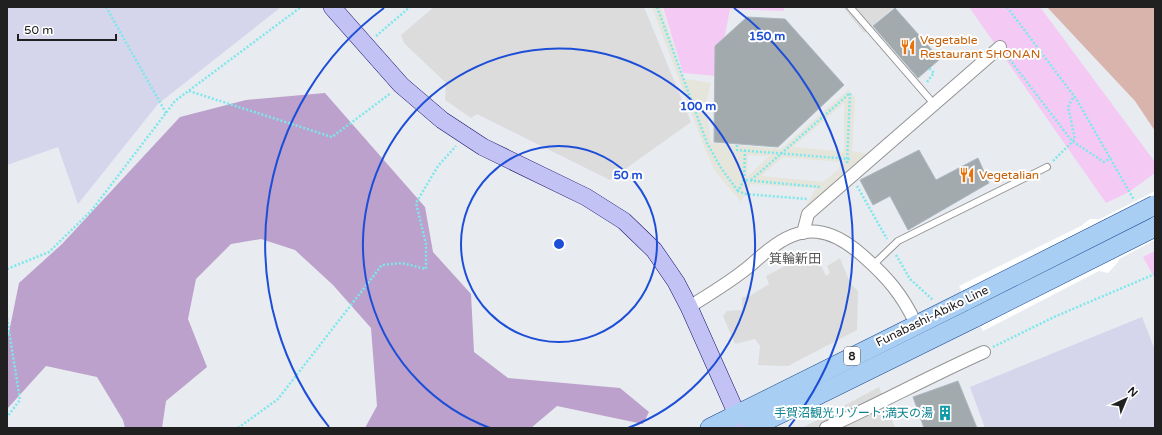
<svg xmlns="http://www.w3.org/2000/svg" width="1162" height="435" font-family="'Varela Round','Noto Sans JP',sans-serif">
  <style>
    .farmland { fill: #d5d5ec }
    .forest { fill: #bba1cb }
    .park { fill: #f4caf4 }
    .parking { fill: #dcdcdc }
    .plaza { fill: #e5e5dc; fill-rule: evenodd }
    .water { fill: #d9b4ad }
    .pier { fill: #fff }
    .building { fill: #a3aaae; stroke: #abb8c0 }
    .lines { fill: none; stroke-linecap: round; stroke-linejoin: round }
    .lane-casing { stroke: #949494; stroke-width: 8 }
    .street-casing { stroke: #949494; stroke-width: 14 }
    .secondary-casing { stroke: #14106e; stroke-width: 18 }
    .primary-casing { stroke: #0f418d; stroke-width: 20 }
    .path { stroke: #7ce8ec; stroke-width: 2.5; stroke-dasharray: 2 2; stroke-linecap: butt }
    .lane { stroke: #fff; stroke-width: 6 }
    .street { stroke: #fff; stroke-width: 12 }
    .secondary { stroke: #c2c2f4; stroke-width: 17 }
    .primary { stroke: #a9cef3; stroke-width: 19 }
    .primary-bridge-casing { stroke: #0f418d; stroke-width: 20; stroke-linecap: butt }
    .primary-bridge { stroke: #a9cef3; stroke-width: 19 }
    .ring { fill: none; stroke: #1d4ed8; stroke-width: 2 }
    .labels { text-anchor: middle; stroke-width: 4; stroke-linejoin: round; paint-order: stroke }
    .shield { fill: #fff; stroke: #636363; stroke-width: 1 }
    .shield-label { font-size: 11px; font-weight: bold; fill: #202020 }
    .food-label { font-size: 12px; fill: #c56008; stroke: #fff; text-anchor: start }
    .street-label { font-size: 12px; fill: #202020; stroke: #fff }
    .culture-label { font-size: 12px; fill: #0d838f; stroke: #fff; text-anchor: end }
    .neighbourhood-label { font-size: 13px; fill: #535353; stroke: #fff }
    .centre { fill: #1d4ed8; stroke: #fff; stroke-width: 2 }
    .ring-label { font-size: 12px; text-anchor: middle; font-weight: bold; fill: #1d4ed8; stroke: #fff; stroke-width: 4; stroke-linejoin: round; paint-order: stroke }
  </style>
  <rect width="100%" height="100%" fill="#e8ebf0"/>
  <g class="farmland">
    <path d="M7 7H281L158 104 78 204 58 147 7 165Z"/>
    <path d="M1142 317 1155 350V428H985L970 387Z"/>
  </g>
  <path class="forest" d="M325 93 425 207 433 252 471 294 474 352 508 378 620 388 649 412 643 424 557 406 531 428H365L377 406 371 328 333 285 295 250 261 239 231 244 196 279 188 319 207 367 166 401 162 428H125L123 420 97 377 46 366 7 409V342L19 283 62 244 180 117 246 100Z"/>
  <g class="park">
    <path d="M663 7H784V11L730 9 717 76 683 73Z"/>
    <path d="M969 7H1040L1155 162V173L1129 192 1106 203Z"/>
    <path d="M1155 251V279L1143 257Z"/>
  </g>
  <g class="parking">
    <path d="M434 7H644L691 122 610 180 477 114 471 118 445 100 446 83 404 43 401 35Z"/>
    <path d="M843 7H894L864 33Z"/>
    <path d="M814 251 826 276 830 273 827 266 840 258 850 283 858 291 857 330 788 366 758 365 760 346 755 339 735 344 723 316 727 311 742 310V297L750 296 769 284 766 276Z"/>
    <path d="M879 387 895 428H802Z"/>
  </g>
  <path class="plaza" d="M652 7H661L684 79 711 83 706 103 711 143 781 149 848 90 855 97 852 151 868 154 809 206H806L816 188 751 184 741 202 715 171 705 149ZM844 103V152L794 147V146ZM748 155 769 156 748 176 747 175ZM783 157 840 162 839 169 823 182 761 176Z"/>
  <path class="water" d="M1047 7H1155V131L1135 101Z"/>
  <path class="pier" d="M1155 191V240L1119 259 1118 262 1108 273 1099 271 983 331 959 286 1081 226 1090 219H1100Z"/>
  <g class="building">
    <path d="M895 8 940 59 918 78 873 26Z"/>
    <path d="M747 17 785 19 844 85 778 147 714 142 715 46Z"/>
    <path d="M919 150 936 180 978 158 989 183 908 230 890 196 873 205 860 180Z"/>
    <path d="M958 381 977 428H924L913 397Z"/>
  </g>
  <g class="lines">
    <defs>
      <g id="lane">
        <path d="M850 7 934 104"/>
        <path d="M873 265 898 241 1047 167"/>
      </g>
      <g id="street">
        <path d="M803 233 808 214 1000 47"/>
        <path d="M689 307C707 296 725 285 742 272 752 265 760 256 770 249 804 222 831 228 862 255 887 277 902 294 916 324"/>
        <path d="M826 428C879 404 930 376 984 352"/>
      </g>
      <path id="secondary" d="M332 7 401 85 442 120 483 147 586 197 624 221 654 250 676 282 689 307 743 428"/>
      <g id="primary">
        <path d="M710 428 967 300"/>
        <path d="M751 428 976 317"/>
      </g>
    </defs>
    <use href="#lane" class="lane-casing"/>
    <use href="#street" class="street-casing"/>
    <use href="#secondary" class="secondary-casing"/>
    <use href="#primary" class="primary-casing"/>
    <g class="path">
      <path d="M106 7 166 113"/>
      <path d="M657 7 707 143 721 168 738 191"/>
      <path d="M1007 7 1077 100 1134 200"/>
      <path d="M376 36 410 7"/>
      <path d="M1007 56 1072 141 1104 162 1111 158"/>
      <path d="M927 82 934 73 929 68"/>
      <path d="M189 91 332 137 391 93"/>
      <path d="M737 145V150L850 159"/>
      <path d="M745 150 744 180 820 187"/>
      <path d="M1053 161 1075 139 1068 107 1074 96"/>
      <path d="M744 180 738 191 745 194 807 199"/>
      <path d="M751 180 850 93 847 163"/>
      <path d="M857 186 887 239"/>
      <path d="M896 255 910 279 933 300"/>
      <path d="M7 269 49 252 92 210 175 101 301 7"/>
      <path d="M7 318 20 400 7 417"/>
      <path d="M993 347 1054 317 1155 274"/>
      <path d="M238 428 278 399 382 265 402 263 426 269V244L416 203 438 166 456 146"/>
    </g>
    <use href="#lane" class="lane"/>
    <use href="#street" class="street"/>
    <use href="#secondary" class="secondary"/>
    <use href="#primary" class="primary"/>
    <defs>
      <g id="primary-bridge">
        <path d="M967 300 1155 205"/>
        <path d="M976 317 1155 227"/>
      </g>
    </defs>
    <use href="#primary-bridge" class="primary-bridge-casing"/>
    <use href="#primary-bridge" class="primary-bridge"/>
  </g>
  <g class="ring">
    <circle cx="559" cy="244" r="98"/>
    <path d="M490 428A196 196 0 1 1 628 428"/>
    <path d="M329 427A294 294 0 0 1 384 8M734 8A294 294 0 0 1 789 427"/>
  </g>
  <defs>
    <symbol id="restaurant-bare" viewBox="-9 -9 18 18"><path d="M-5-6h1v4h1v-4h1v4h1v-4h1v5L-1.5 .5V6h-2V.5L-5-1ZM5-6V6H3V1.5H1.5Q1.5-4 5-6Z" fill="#e8710a" stroke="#fff" stroke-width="2.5" paint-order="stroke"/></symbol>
    <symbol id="building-bare" viewBox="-9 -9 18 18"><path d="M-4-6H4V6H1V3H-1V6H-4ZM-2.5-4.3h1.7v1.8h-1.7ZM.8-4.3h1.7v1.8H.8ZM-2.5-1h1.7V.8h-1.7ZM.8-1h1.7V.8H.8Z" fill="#0f9aa8" stroke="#fff" stroke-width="2.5" paint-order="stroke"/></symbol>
  </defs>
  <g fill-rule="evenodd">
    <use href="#restaurant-bare" x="897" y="36" width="22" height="22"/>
    <use href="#restaurant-bare" x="956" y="164" width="22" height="22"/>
    <use href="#building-bare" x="934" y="402" width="22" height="22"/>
  </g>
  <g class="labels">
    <rect class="shield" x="844" y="347" width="16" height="18" rx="3"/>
    <g class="shield-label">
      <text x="852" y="360">8</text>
    </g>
    <g class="food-label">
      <text x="920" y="44">Vegetable<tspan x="920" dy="14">Restaurant SHONAN</tspan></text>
      <text x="979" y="179">Vegetalian</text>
    </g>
    <g class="street-label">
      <text transform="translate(932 316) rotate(-26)" y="4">Funabashi-Abiko Line</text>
    </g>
    <g class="culture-label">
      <text x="933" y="417">手賀沼観光リゾート;満天の湯</text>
    </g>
    <g class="neighbourhood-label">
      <text x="795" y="263">箕輪新田</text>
    </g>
  </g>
  <circle cx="559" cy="244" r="6" class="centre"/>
  <g class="ring-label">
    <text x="767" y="40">150 m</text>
    <text x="698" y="110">100 m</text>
    <text x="628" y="179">50 m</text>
  </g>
  <rect width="1162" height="435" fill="none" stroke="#202020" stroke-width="16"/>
  <g transform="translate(1126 399) rotate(44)" stroke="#ffffff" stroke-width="3" paint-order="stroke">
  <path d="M0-3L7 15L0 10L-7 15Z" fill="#202020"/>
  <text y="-6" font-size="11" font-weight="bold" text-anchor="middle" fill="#202020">N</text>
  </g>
  <path d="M18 34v6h98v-6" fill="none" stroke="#202020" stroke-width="2"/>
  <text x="24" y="34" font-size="12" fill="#202020" stroke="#ffffff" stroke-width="3" paint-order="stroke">50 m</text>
</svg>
